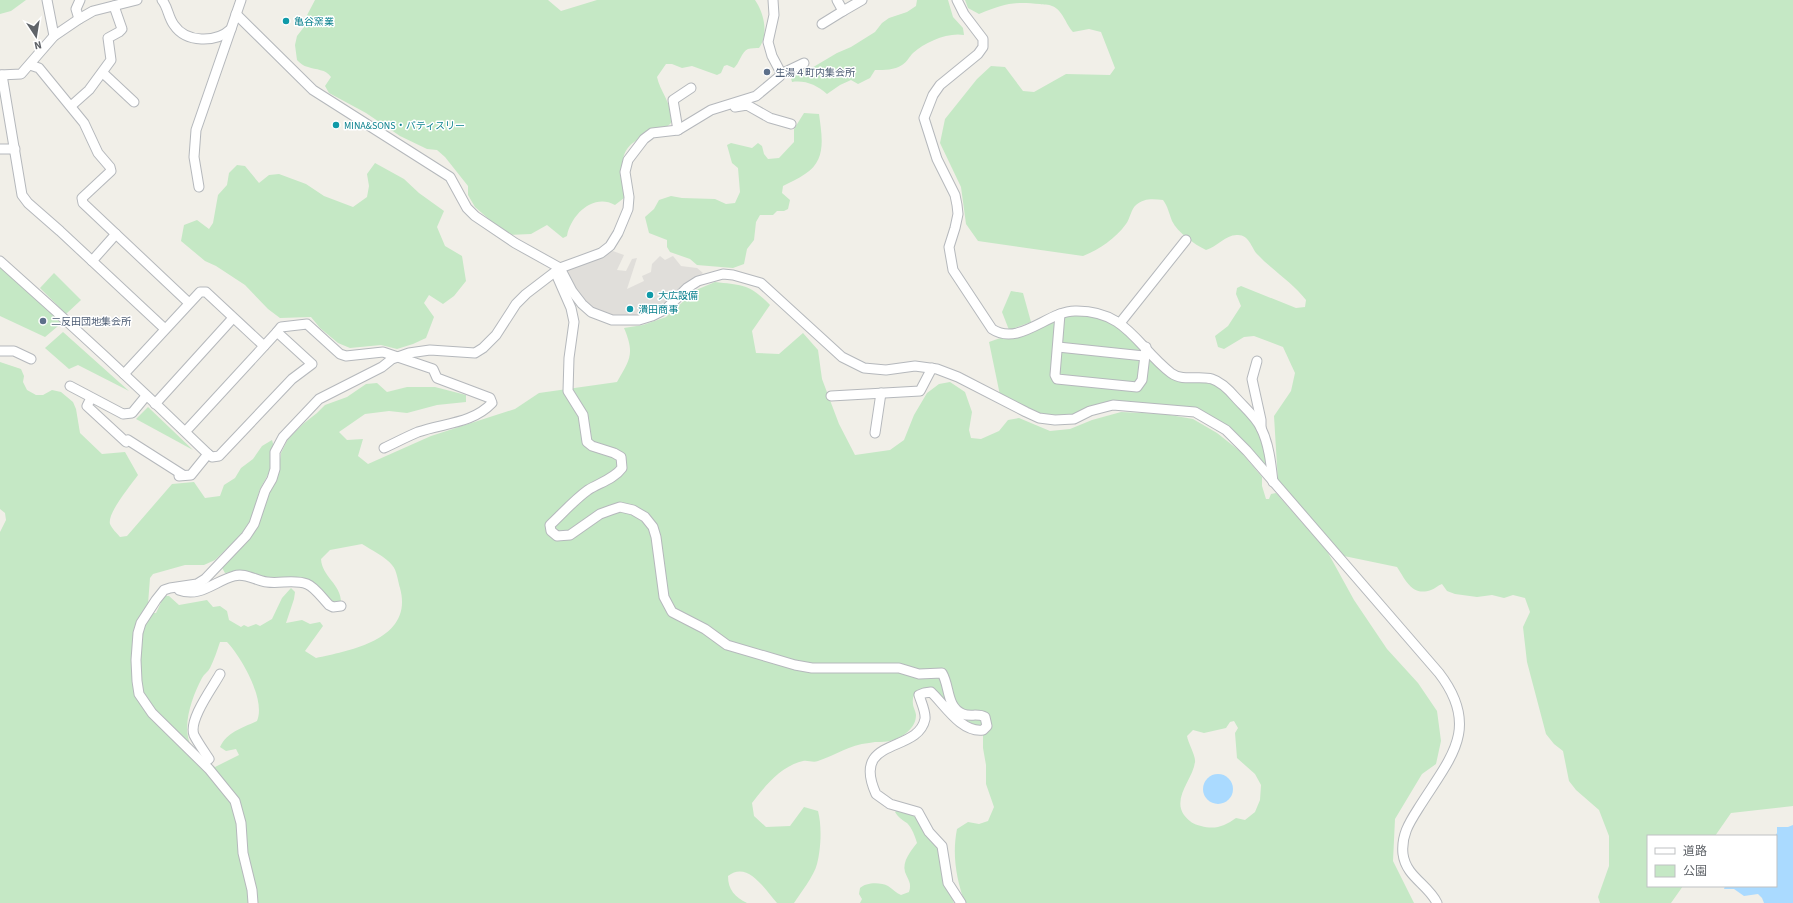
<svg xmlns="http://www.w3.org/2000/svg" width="1793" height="903" font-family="'Source Sans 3','Noto Sans JP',sans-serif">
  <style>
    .industrial { fill: #e0deda }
    .green { fill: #c5e8c5; fill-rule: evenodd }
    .water { fill: #aadaff }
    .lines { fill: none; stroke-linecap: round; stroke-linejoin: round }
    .minor-casing { stroke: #b5b8bc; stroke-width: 11 }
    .minor { stroke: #fff; stroke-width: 9 }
    .culture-dot { fill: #0f9aa8; stroke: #fff; stroke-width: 1.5 }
    .service-dot { fill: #5c6f8a; stroke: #fff; stroke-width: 1.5 }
    .labels { text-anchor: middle; stroke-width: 3; stroke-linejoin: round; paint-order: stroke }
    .culture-label { font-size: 10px; fill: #0d838f; stroke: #fff; text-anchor: start }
    .service-label { font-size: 10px; fill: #4e5e75; stroke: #fff; text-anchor: start }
  </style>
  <rect width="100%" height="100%" fill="#f1efe8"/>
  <path class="industrial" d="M610 250 624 255 617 270 626 271 632 259 637 258 627 289 644 281 642 276 651 272 652 264 660 256 665 260 673 256 681 266 697 268 703 273 670 300 642 315 640 313 629 318H613L582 304 564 270Z"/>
  <g class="green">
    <path d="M0 0H26L11 11 0 14Z"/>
    <path d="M315 0H548L561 11 597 0H755C764 13 769 34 759 48 756 48 751 48 748 49 742 51 739 64 734 68L727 65 724 66 721 73 717 75 692 66 682 68 672 64H666L657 77C660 92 674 106 671 123 666 129 657 131 650 134 612 148 625 166 624 198L615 205C593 193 571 215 567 236L563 238 547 225 531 234 507 235 475 207 468 195V186L445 157 437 150 427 149 400 136 366 113 329 93 325 86 331 77C326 69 316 70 308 67 303 66 300 63 297 60L295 45 297 36 304 27 305 19Z"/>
    <path d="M917 0H948L953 17 963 28 964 35C948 32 925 42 913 53 909 57 907 62 902 65 894 70 885 70 875 70L870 78 858 84 851 80 840 85 827 94C817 85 805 80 792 82L791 78 799 72 810 69 837 53 851 47 875 32 882 23 889 18 907 12 916 6Z"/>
    <path d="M965 0H1793V806L1731 813 1715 836H1648V886H1683L1671 903H1600L1598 897 1609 866V836L1599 810 1576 790 1569 781 1563 751 1554 744 1546 734 1527 662 1523 627 1530 612 1525 598 1513 595 1504 598 1492 595 1477 597 1455 594 1447 591 1442 584C1438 585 1435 589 1431 590 1412 597 1405 579 1397 567L1344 556 1327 540 1278 482 1274 416 1291 391 1295 373 1283 347 1254 336 1244 337 1224 349 1218 347 1215 336 1228 326 1241 306 1236 294 1237 288 1241 286 1296 308 1305 307 1306 300C1293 283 1272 270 1257 254 1251 247 1249 235 1238 235 1226 234 1217 247 1206 250 1194 244 1178 233 1172 221 1169 213 1168 207 1163 200 1153 199 1144 198 1136 205 1131 209 1130 219 1126 224 1115 239 1100 249 1083 256L978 241 966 224 961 187 940 143 945 119 977 79 991 66 1005 67 1023 91 1034 92 1066 74 1110 75 1115 68 1101 32 1089 29 1073 32C1066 25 1063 10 1052 6 1049 4 1043 5 1040 4 1013 1 1004 4 979 14L968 8Z"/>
    <path d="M804 113 819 114C822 137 827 160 805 174 798 179 790 182 783 186L782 193 790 200 788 209 784 211H777L773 215H760L756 222 754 240 747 249 744 264 733 268 697 265 690 259 670 252 667 247V240L649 233 645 217 654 209 659 200 671 196 682 198 715 199 726 204 735 203 740 192 738 168 732 163 727 145 731 143 752 148 758 143 762 146 764 154 768 159 779 158 794 142V129Z"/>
    <path d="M375 163 404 179 419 193 444 211 437 227 445 246 462 256 466 281 454 296 443 304 429 295 424 303 434 317 426 338 413 344 397 349 381 345 350 348 338 343 320 328 311 317 280 318 268 309 245 285 216 266 205 261 181 241 184 225 197 220 209 229 213 223 218 195 227 185 229 173 237 165 245 166 259 183 269 175 279 174 306 184 324 196 353 207 367 197 369 186 367 174Z"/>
    <path d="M0 264 64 321 45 337 0 316Z"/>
    <path d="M54 273 81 300 66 314 40 288Z"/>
    <path d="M715 282C742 285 750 284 770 305L752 331 756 353 779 354 803 333 818 350 822 379 839 424 855 455 890 450 904 440 914 415 927 393 939 384 950 382 965 392 972 412 969 430 971 438 981 439 999 431 1008 420 1019 418 1050 431 1070 429 1092 420 1121 412 1164 414 1193 419 1217 433 1241 452 1262 477V486L1266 499H1269L1271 494 1276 493 1327 551 1354 600 1387 649 1418 683 1437 711 1441 741 1436 764 1422 774 1395 819 1393 861 1414 903H965C956 879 952 854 957 829L968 822 979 824 988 821 994 807 986 784V765L983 748V735L978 726 964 720 950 709 932 688C922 687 911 691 913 704 913 707 916 712 916 715 916 728 903 737 893 740 885 743 877 741 869 743 849 745 836 755 818 761 813 763 808 760 803 761 781 766 765 786 752 803L754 816 766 827 790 826 804 807 818 811C822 826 821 849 817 864 814 876 801 892 794 903H777C765 890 748 860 728 876 728 890 735 897 747 903H0V532L6 520 5 513 0 509V362L21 369 24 376 23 382 27 390 36 395H43L52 390 61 392 73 402 76 409 80 433 102 454 125 452 138 475C131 485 107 513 110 524 112 529 117 533 120 537L127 536 172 484 194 482 205 498 220 496 224 485 235 478 241 468 253 459 262 446 272 440 274 447 270 452V471L260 489 251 519 241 535 215 560 204 565H185L153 574 150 578 148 604 153 613H156L164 596H169L179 605 207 600 213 607 220 606 227 611 229 620 241 627 244 625 248 627 256 624 260 626 272 619 282 598 291 588 295 592 294 599 286 623 302 620 310 624 320 622 323 626 305 651 316 658C352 650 414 639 400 588 398 582 397 570 392 565 387 558 370 549 362 544L330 550 321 559C322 577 341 584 341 602L336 603 330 601 315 585 304 578 270 579 245 571 225 573 221 566 277 479 281 453 288 439 303 424 317 413 325 405 347 397 366 384 377 383 387 392 407 387H435L466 395V402L437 405 407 413 389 411 365 414 339 432 347 440 363 439 358 456 368 464 431 436 515 409 539 393 617 382C630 359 635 354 624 328L643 325 666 317 696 290ZM220 642H227C242 658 266 700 257 721 242 728 227 732 220 747L226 751 236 749 239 755 215 767C205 760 193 752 189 741 183 721 193 695 202 678 204 674 208 672 210 668 214 660 217 651 220 642ZM1234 721 1238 728 1235 733 1237 758 1255 774 1261 785 1260 800 1255 812 1245 820 1236 818C1225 826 1215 830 1201 826 1193 824 1190 822 1184 815 1172 798 1193 779 1195 762 1196 756 1188 743 1187 736L1193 730 1204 733 1226 728 1230 722Z"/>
    <path d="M1011 291 1023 293 1031 322 1009 330 1002 312Z"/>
    <path d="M1069 314 1101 317 1123 327 1177 379H1210L1228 392 1261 432 1272 477 1208 418 1138 406 1090 411 1064 420 1039 418 1001 400 989 342Z"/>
    <path d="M63 332 129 391 78 365 69 369 45 348Z"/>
    <path d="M148 407 193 450 136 419Z"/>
    <path d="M898 809 917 815 938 847 942 877 954 903H860L862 899 859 894 860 888C866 882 881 882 888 886 893 889 896 893 901 895L909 892C912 883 908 880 905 872 902 861 911 851 917 843 915 836 912 828 907 823 901 819 899 818 895 812Z"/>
  </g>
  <g class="water">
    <circle cx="1218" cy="789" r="15"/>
    <path d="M1793 825V903H1764L1762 898 1758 894 1744 896 1734 889H1724L1725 886H1776V836H1775L1777 833V827H1788Z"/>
  </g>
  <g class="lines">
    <defs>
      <g id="minor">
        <path d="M47 0 54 36"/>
        <path d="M162 0C168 7 168 17 174 25 186 43 216 43 231 29L241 0"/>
        <path d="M837 0 843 11 862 0"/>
        <path d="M957 0 964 14 983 39V47L978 54 940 85 933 95 924 118 937 159 955 195 957 205 958 214 955 228 949 247 953 270 992 329C1019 347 1048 311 1075 311 1127 310 1137 347 1171 373 1183 382 1199 375 1212 379 1222 382 1230 391 1236 398 1244 407 1256 417 1261 428 1269 444 1271 464 1273 482"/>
        <path d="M236 14 313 90 450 177 467 208 475 216 515 243 560 268 572 291 582 304 591 312 612 320H639L652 316 666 309 687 288 698 281 723 274 733 275 761 283 842 357 864 368 886 370 915 366 937 369 958 377 1026 412 1039 418 1055 420 1074 419 1090 411 1113 405 1195 412 1226 430 1247 451 1439 673C1482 729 1449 759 1418 809 1409 823 1401 836 1403 854 1406 877 1428 884 1437 903"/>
        <path d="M79 19 76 9 80 0"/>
        <path d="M822 24 843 11"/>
        <path d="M30 65 39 68 84 123 98 153 110 167 111 171 82 198 83 203 189 303"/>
        <path d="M103 73 134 102"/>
        <path d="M781 74 804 63"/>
        <path d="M0 75 21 74 54 36 79 19 93 11 137 0"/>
        <path d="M2 75 22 195 28 203 60 231 165 329"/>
        <path d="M71 106 89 90 111 60 108 38 119 32 122 29 114 6"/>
        <path d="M735 107 747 105 770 118 791 124"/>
        <path d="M678 130 673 100 691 88"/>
        <path d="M0 149H15"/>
        <path d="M199 187 194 157 196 130 231 29"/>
        <path d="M0 261C71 324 140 388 208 454L212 457 219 456 292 379 312 364 277 332 185 432"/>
        <path d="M92 261 116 234"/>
        <path d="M560 268 557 276 571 308 574 322 569 358 568 391 583 415 587 442 592 446 614 453 621 457 622 468C614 479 599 483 588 490 574 500 562 514 550 525L551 531 557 536 570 535 600 514 611 510 620 507 633 510 645 517 653 527 656 537 664 597 672 612 705 629 727 645 795 665 812 668H899L919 674 942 673C950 686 946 707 963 714 970 717 978 713 985 717L987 726 983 730C961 733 944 704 931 692L924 693 919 695C921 702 926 712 925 719 918 754 850 736 876 794L890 804 918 812 929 832 942 846 948 883 961 903"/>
        <path d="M1060 314 1055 375 1057 379 1137 387 1142 380 1146 347"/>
        <path d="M1120 323 1186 240"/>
        <path d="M277 332 281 327 307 324 340 354 346 356 383 352 433 369 437 378 490 398 492 403C472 424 443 423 418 432 406 437 395 443 384 448"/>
        <path d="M1058 347 1144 356"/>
        <path d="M0 351H14L31 359"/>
        <path d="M1257 361 1252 379 1261 420V428"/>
        <path d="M124 374 200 292H206L264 346"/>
        <path d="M70 386 123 414 132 413 146 396"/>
        <path d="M831 396 920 391 932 368"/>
        <path d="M91 398 87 406 126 442 128 440 183 475"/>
        <path d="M155 404 233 318"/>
        <path d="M875 433 881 393"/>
        <path d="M179 476 191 475 208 454"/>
        <path d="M179 590C200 598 215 581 234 576 245 572 256 581 267 582 280 584 294 579 307 584 315 587 323 599 329 605L333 607 341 606"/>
        <path d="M204 763 209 759C204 751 198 743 194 735 188 720 213 687 220 674"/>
        <path d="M253 903 252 890 243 853 241 823 235 801 209 769 152 713 139 694 137 681 136 660 138 633 141 623 156 600 164 590 170 588 197 584 205 579 246 536 254 524 265 491 272 479 275 469V452L283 437 319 399 382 367 392 359 409 353 430 350 475 353 483 348 496 335 516 304 526 294 560 268 601 253 610 246 618 233 628 209 629 197 625 172 628 160 644 139 652 133 678 130 711 110 756 96 780 76 781 73 772 56 768 42 774 15 773 0"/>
      </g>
    </defs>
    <use href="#minor" class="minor-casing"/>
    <use href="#minor" class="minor"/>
  </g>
  <g class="culture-dot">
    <circle cx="286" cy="21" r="4"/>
    <circle cx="336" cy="125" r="4"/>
    <circle cx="650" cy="295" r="4"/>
    <circle cx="630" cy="309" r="4"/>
  </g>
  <g class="service-dot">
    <circle cx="767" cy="72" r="4"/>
    <circle cx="43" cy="321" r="4"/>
  </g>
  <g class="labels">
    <g class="culture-label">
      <text x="294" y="25">亀谷窯業</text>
      <text x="344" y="129">MINA&amp;SONS・パティスリー</text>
      <text x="658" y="299">大広設備</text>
      <text x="638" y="313">潰田商事</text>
    </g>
    <g class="service-label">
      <text x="775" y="76">生湯４町内集会所</text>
      <text x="51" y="325">二反田団地集会所</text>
    </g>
  </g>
  <rect x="1647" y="835" width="130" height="52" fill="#ffffff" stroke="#bfc1c3"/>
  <rect x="1655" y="848" width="20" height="6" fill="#ffffff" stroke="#bfc1c3"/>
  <text x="1683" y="855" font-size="12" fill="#5f6368">道路</text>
  <rect x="1655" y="865" width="20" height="12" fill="#c5e8c5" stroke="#bfc1c3"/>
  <text x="1683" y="875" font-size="12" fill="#5f6368">公園</text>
  <g transform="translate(36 36) rotate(168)" stroke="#ffffff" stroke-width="3" paint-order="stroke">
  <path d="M0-3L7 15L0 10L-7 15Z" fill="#5f6368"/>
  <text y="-6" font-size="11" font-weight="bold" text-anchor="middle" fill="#5f6368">N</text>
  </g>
</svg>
